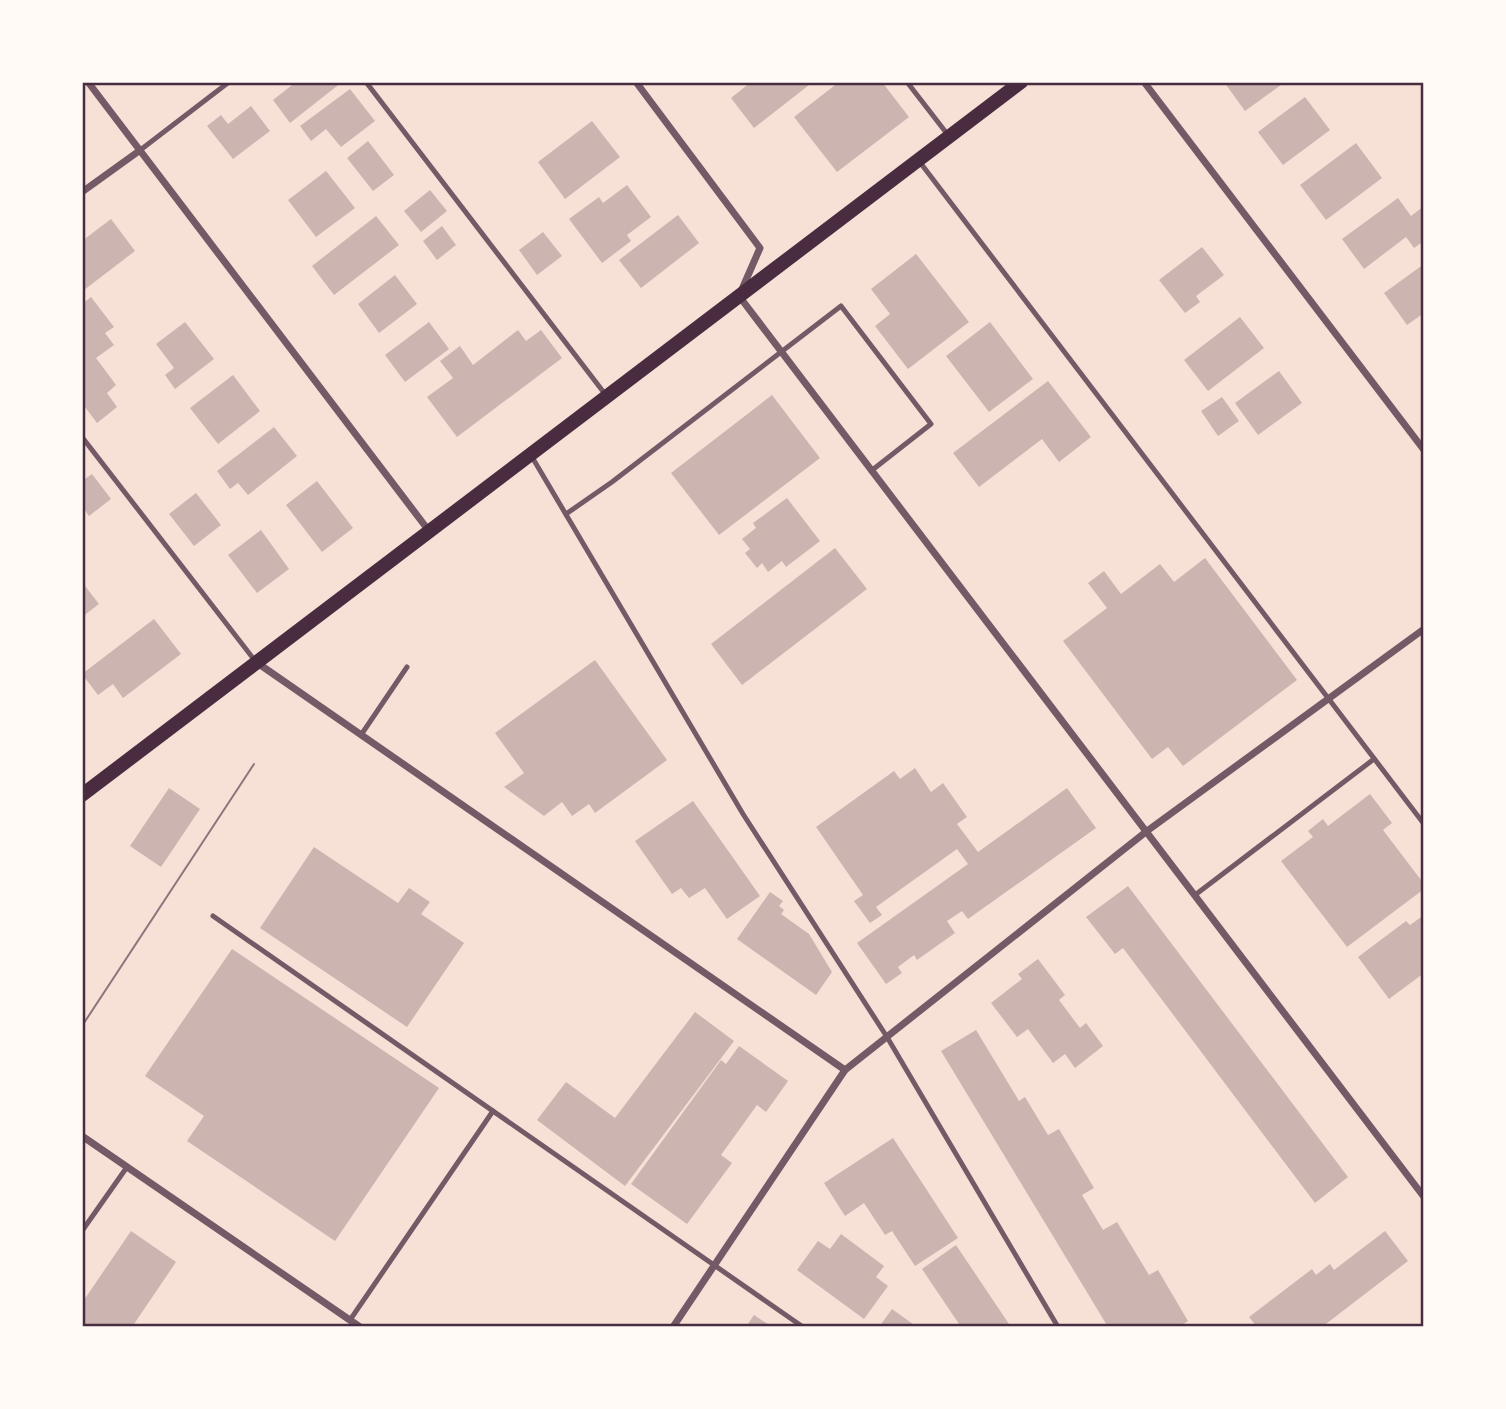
<svg xmlns="http://www.w3.org/2000/svg" width="1506" height="1409" font-family="'DejaVu Sans',sans-serif">
  <style>
    .building { fill: #ccb4b1 }
    .lines { fill: none; stroke-linecap: round; stroke-linejoin: round }
    .service { stroke: #755966; stroke-width: 5 }
    .minor { stroke: #755966; stroke-width: 7 }
    .secondary { stroke: #4a2c40; stroke-width: 14 }
    .tram { stroke: #8f747c; stroke-width: 2 }
    .neatline { fill: none; stroke: #4a2c40; stroke-width: 2.5 }
  </style>
  <rect width="100%" height="100%" fill="#f7e1d7"/>
  <g class="building">
    <path d="M296 82H342L290 123 273 100Z"/>
    <path d="M751 82H807L809 85 754 128 731 98Z"/>
    <path d="M839 82H882L909 117 837 172 794 117Z"/>
    <path d="M1224 82H1285L1245 111Z"/>
    <path d="M350 89 375 121 341 147 326 129 311 141 300 126Z"/>
    <path d="M1305 97 1330 130 1283 165 1258 132Z"/>
    <path d="M251 106 270 131 233 159 207 126 221 115 228 124Z"/>
    <path d="M592 121 620 157 565 199 538 162Z"/>
    <path d="M368 141 394 175 373 191 347 158Z"/>
    <path d="M1356 143 1382 178 1326 220 1300 185Z"/>
    <path d="M326 171 355 208 316 237 288 200Z"/>
    <path d="M627 185 651 217 627 235 631 241 602 263 569 219 599 197 603 203Z"/>
    <path d="M430 190 447 211 421 232 404 211Z"/>
    <path d="M1398 198 1411 216 1424 206V241L1414 248 1406 237 1364 269 1342 239Z"/>
    <path d="M678 215 699 243 641 288 619 260Z"/>
    <path d="M376 216 399 245 334 295 312 266Z"/>
    <path d="M111 219 135 251 84 290 82 288V241Z"/>
    <path d="M442 226 456 245 437 260 423 241Z"/>
    <path d="M543 232 562 256 537 275 519 250Z"/>
    <path d="M1202 247 1224 275 1196 296 1200 302 1185 313 1159 280Z"/>
    <path d="M916 254 969 322 908 369 875 326 890 314 871 289Z"/>
    <path d="M1424 264V313L1407 325 1384 293Z"/>
    <path d="M395 275 417 304 379 333 358 304Z"/>
    <path d="M91 297 114 327 105 333 114 345 96 358 116 385 107 393 117 407 97 423 82 403V304Z"/>
    <path d="M1240 317 1264 348 1208 391 1184 360Z"/>
    <path d="M185 322 214 359 175 389 165 375 174 368 156 344Z"/>
    <path d="M429 322 449 349 405 382 385 355Z"/>
    <path d="M990 322 1033 379 989 412 946 356Z"/>
    <path d="M518 330 526 341 541 330 562 358 457 437 427 397 453 378 440 361 460 346 473 365Z"/>
    <path d="M1279 371 1302 403 1258 435 1235 403Z"/>
    <path d="M233 375 260 411 218 444 190 408Z"/>
    <path d="M1048 381 1091 437 1059 462 1042 439 979 487 953 453Z"/>
    <path d="M772 395 820 458 719 535 671 473Z"/>
    <path d="M1222 397 1239 421 1218 436 1201 411Z"/>
    <path d="M274 427 297 456 248 495 238 483 230 489 217 471Z"/>
    <path d="M92 474 111 499 89 516 82 506V481Z"/>
    <path d="M317 481 353 528 322 552 286 505Z"/>
    <path d="M196 493 221 525 194 546 169 514Z"/>
    <path d="M787 498 820 541 786 567 782 561 768 572 762 563 757 568 745 553 750 549 742 539 756 528 753 523Z"/>
    <path d="M261 530 289 569 257 593 228 555Z"/>
    <path d="M835 548 867 589 742 685 711 644Z"/>
    <path d="M1205 558 1297 680 1183 766 1168 747 1152 759 1063 641 1107 608 1088 583 1104 571 1121 594 1160 564 1174 582Z"/>
    <path d="M82 582 99 604 82 617Z"/>
    <path d="M154 619 181 654 123 698 113 684 98 695 82 674Z"/>
    <path d="M595 660 667 760 595 813 589 804 572 816 562 802 544 816 504 787 524 773 495 733Z"/>
    <path d="M915 768 931 792 943 783 967 817 957 824 978 852 1067 788 1096 828 968 919 962 911 947 921 955 933 917 960 914 955 898 967 902 973 886 984 857 943 968 864 957 849 876 907 882 915 870 923 854 901 863 895 816 827 894 771 900 779Z"/>
    <path d="M169 788 200 809 161 867 130 846Z"/>
    <path d="M1370 794 1392 823 1383 830 1424 884V889L1347 947 1281 861 1313 837 1308 831 1323 819 1328 826Z"/>
    <path d="M693 801 760 896 727 919 705 888 689 898 681 888 672 894 635 841Z"/>
    <path d="M314 847 398 903 409 888 430 902 421 914 464 943 407 1027 260 928Z"/>
    <path d="M1128 886 1348 1177 1315 1203 1123 948 1115 954 1086 917Z"/>
    <path d="M770 892 783 901 779 906 784 910 781 914 809 934 832 972 816 995 737 939Z"/>
    <path d="M1424 915V973L1389 999 1358 957 1406 921 1410 925Z"/>
    <path d="M232 949 439 1088 335 1241 187 1141 204 1116 145 1076Z"/>
    <path d="M1038 959 1065 995 1059 1000 1080 1028 1086 1023 1103 1046 1075 1068 1065 1054 1053 1063 1028 1029 1017 1037 991 1003 1022 979 1018 974Z"/>
    <path d="M695 1012 734 1041 625 1186 537 1120 566 1082 615 1118Z"/>
    <path d="M976 1030 1019 1101 1025 1097 1048 1135 1059 1129 1094 1188 1082 1195 1103 1230 1117 1222 1149 1275 1158 1270 1188 1321 1179 1327H1108L941 1051Z"/>
    <path d="M739 1046 788 1081 766 1112 757 1105 721 1155 732 1163 687 1224 631 1184 721 1060 726 1064Z"/>
    <path d="M893 1138 958 1238 915 1266 892 1231 885 1235 864 1203 845 1216 824 1183Z"/>
    <path d="M131 1231 176 1262 132 1327H82V1303Z"/>
    <path d="M1385 1231 1408 1261 1322 1327H1257L1249 1317 1312 1269 1316 1275 1330 1264 1334 1270Z"/>
    <path d="M841 1234 884 1266 876 1277 888 1286 864 1319 797 1270 818 1241 830 1249Z"/>
    <path d="M956 1245 1011 1327H961L922 1269Z"/>
    <path d="M892 1309 917 1327H879Z"/>
    <path d="M754 1315 772 1327H746Z"/>
  </g>
  <g class="lines">
    <g class="service">
      <path d="M366 82 605 394"/>
      <path d="M907 82 948 135"/>
      <path d="M139 151 229 82"/>
      <path d="M919 161 1424 824"/>
      <path d="M82 437 256 662"/>
      <path d="M532 457 743 814 887 1037 1058 1327"/>
      <path d="M566 514 612 482 841 306 931 424 871 471"/>
      <path d="M361 735 407 667"/>
      <path d="M1195 895 1374 759"/>
      <path d="M213 916 803 1327"/>
      <path d="M82 1231 127 1167"/>
      <path d="M350 1320 493 1111"/>
    </g>
    <g class="minor">
      <path d="M88 82 429 531"/>
      <path d="M636 82 760 248 739 296 1424 1197"/>
      <path d="M1144 82 1424 450"/>
      <path d="M82 192 139 151"/>
      <path d="M256 662 845 1070"/>
      <path d="M82 1136 360 1327"/>
      <path d="M673 1327 845 1070 1147 831 1424 629"/>
    </g>
    <path class="secondary" d="M82 795 1021 82"/>
    <path class="tram" d="M82 1026 254 764"/>
  </g>
  <rect width="1506" height="1409" fill="none" stroke="#fffaf5" stroke-width="168"/>
  <rect x="84" y="84" width="1338" height="1241" class="neatline"/>
</svg>
